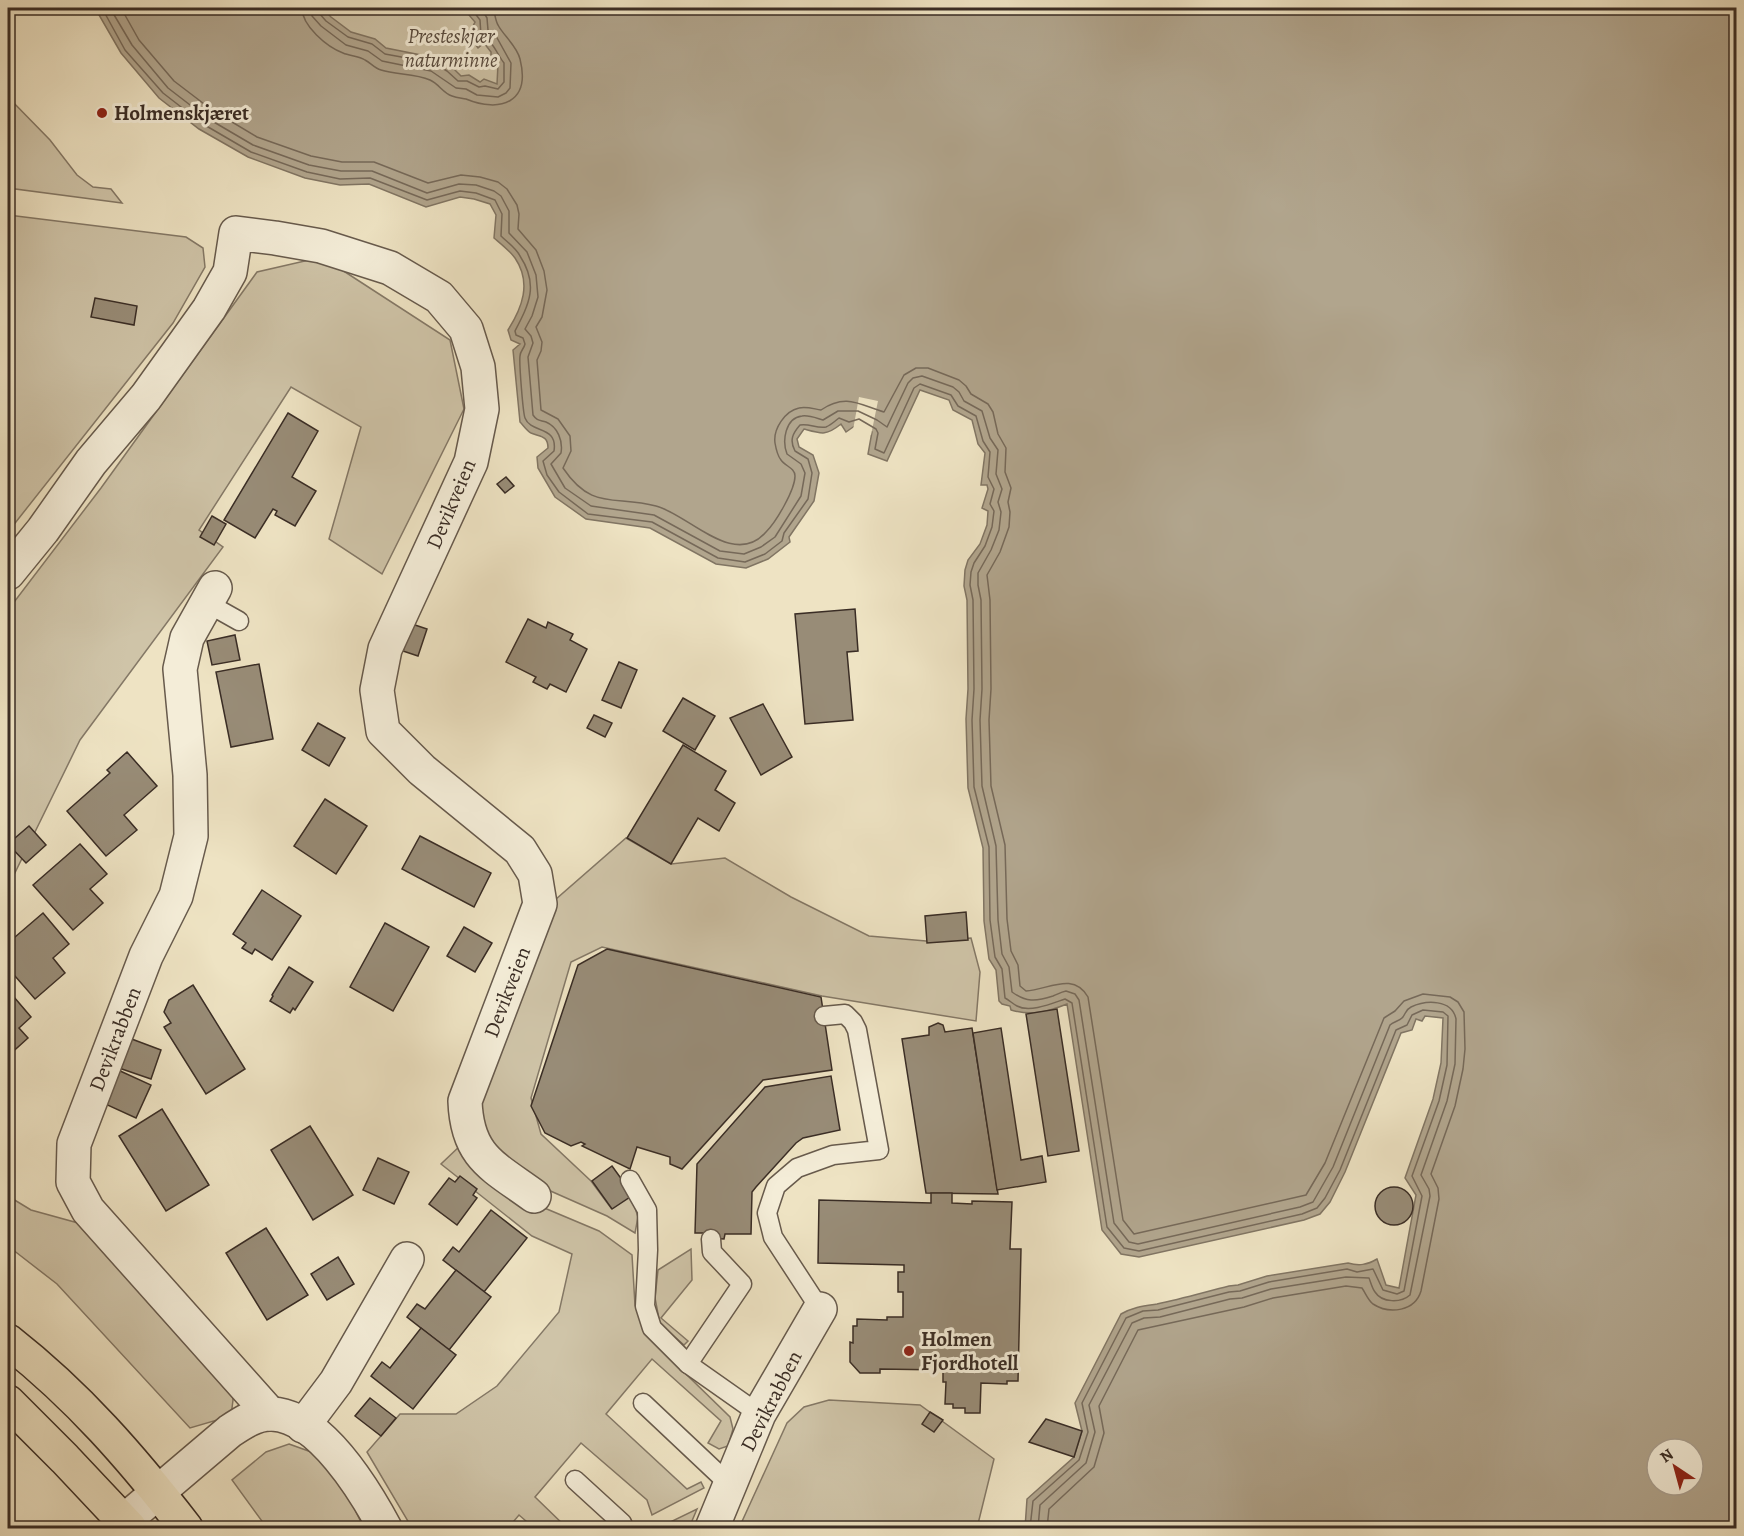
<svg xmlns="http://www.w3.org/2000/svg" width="1744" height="1536" font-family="Alegreya,serif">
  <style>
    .green { fill: #cfc4a8; stroke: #847866; stroke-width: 1.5 }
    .water { fill: #b1a58d; stroke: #817563; stroke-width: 1.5; fill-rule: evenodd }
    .pier { fill: #eee3c3 }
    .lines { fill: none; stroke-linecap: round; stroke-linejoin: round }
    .shore { stroke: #766959; stroke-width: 1.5 }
    .building { fill: #988c77; stroke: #3a2d25; stroke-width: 1.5 }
    .service-casing { stroke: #675a4c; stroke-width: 21 }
    .minor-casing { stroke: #675a4c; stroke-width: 36 }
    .primary-casing { stroke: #3a2d25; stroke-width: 36 }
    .service { stroke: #f4edd8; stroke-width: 18 }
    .minor { stroke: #f4edd8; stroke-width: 33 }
    .primary { stroke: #eee3c3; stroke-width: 33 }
    .poi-dot { fill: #8f2418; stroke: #f4edd8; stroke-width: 2 }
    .labels { text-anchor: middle; stroke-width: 6; stroke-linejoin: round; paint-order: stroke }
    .park-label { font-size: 21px; font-style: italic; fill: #584b3f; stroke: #f4edd8 }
    .poi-label { font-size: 21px; font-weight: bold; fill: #3a2d25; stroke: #f4edd8; text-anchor: start }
    .street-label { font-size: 21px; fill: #3a2d25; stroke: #f4edd8 }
  </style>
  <rect width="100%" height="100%" fill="#eee3c3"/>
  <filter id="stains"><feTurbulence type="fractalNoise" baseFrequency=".00333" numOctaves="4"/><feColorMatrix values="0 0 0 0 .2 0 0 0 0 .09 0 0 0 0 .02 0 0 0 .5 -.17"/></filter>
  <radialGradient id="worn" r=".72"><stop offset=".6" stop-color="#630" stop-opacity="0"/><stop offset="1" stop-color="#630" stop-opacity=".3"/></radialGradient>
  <g class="green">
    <path d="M283 8H477L498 47 520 163Z"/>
    <path d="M8 97 50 140 77 175 93 187 111 189 122 203 8 188Z"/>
    <path d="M8 215 186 237 203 248 205 267 173 323 8 532Z"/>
    <path d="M322 257 450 340 464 409 382 574 329 539 361 427 291 387 199 530 223 547 80 740 8 887V610L101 488 257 272Z"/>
    <path d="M626 838 671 864 725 858 791 897 869 936 926 941 971 938 980 972 976 1021 822 996 602 947 571 962 531 1098 541 1134 591 1181 611 1208 631 1195 638 1217 635 1233 607 1216 537 1185 488 1148 475 1094 555 900Z"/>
    <path d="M462 1144 516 1196 599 1231 632 1255 635 1305 647 1336 730 1417 733 1429 728 1446 719 1449 708 1443 721 1421 652 1359 606 1414 687 1489 701 1482 704 1488 652 1515 647 1500 581 1443 535 1497 567 1528H534L519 1515 508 1528H412L367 1452 400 1414H456L497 1386 559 1312 572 1254 532 1236 441 1164Z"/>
    <path d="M8 1196 31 1210 78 1223 231 1385 233 1400 231 1416 190 1428 57 1284 8 1246Z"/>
    <path d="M691 1249 692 1280 661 1318 688 1341 684 1345 660 1324 655 1298 658 1270Z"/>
    <path d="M829 1400 920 1405 994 1459 977 1528H739L787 1423 804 1407Z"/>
    <path d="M289 1444 314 1453 343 1486 364 1528H267L232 1480 266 1452Z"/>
    <path d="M697 1509 689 1528H658Z"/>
  </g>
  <path class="water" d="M95 8H322L331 17 351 32 375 39 386 48 436 58 451 66 461 76 469 75 480 82 484 79 497 84 498 64 491 59V52L484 43 478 48 471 39 475 33 473 26 475 22 463 8H1736V1528H1025L1027 1499 1074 1457 1082 1431 1075 1403 1121 1314C1133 1307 1143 1306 1157 1304 1181 1299 1205 1292 1229 1286L1238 1285 1267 1276 1348 1263C1359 1266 1367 1265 1377 1259L1386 1285 1399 1288 1416 1195 1405 1178 1433 1099 1441 1063 1443 1018 1425 1016 1422 1021 1416 1019 1412 1030 1401 1033 1345 1172 1330 1202 1320 1214 1304 1220 1139 1257 1121 1254 1102 1230 1067 1004C1047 1012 1032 1016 1011 1010L1010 1006 1002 1004 999 1001 996 970 989 959 984 921 983 848 968 788 966 719 968 689 967 600 964 586 965 570 968 560 980 544 987 525 988 511 982 508 988 489 987 485H981L985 453 978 444 972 420 953 410 949 400 920 390 887 461 868 454 872 432 856 425 846 432 841 424C826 436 822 434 804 429L797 439 799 447 813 455 819 473 814 501 789 537 790 542 768 559 746 568 716 564 650 528 586 519 555 497 538 468 537 457 548 448C548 435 540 437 531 433 527 431 523 425 520 422L513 350 520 344 511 340 508 330C522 308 532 283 515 258 510 251 501 244 494 238L496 215 490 204 474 199 460 197 426 207 369 184 340 185 305 178 248 157 199 129 159 98 121 53ZM1657 1449H1693V1485H1657Z"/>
  <path class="pier" d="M859 397 878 401 871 435 856 428 853 430Z"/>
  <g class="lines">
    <g class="shore">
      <path d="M102 8 125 50 163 93 203 124 251 152 307 172 340 179 370 178 427 200 460 191 476 193 495 200 502 214 501 236C507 242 516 248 520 256 539 285 529 304 515 331L516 335 523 338 525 344C524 349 520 351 520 356 519 363 523 413 525 418 531 434 558 425 554 451L543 461 547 475 559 492 588 514 652 522 718 558 745 562 765 554 782 541 784 533 808 499 812 473 808 459 795 451C789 440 793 433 800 425 809 423 817 429 826 427 831 425 835 421 839 418L849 422 859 419 876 429 878 433 875 449 884 453 914 388 920 384 951 395 958 406 976 416 983 441 990 452 988 477 994 489 990 504 994 511 992 527 985 546 974 563 971 572 970 585 973 600 974 689 972 720 974 787 989 847 990 920 995 957 1002 969 1005 998C1009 1000 1013 1004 1017 1006 1030 1013 1053 1003 1065 999L1072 1003 1107 1227 1124 1248 1139 1251 1302 1214 1317 1208 1325 1198 1340 1170 1396 1030 1407 1025 1412 1015 1423 1010 1443 1012 1448 1016 1447 1065 1439 1101 1412 1176 1422 1196 1404 1291 1397 1294 1383 1290 1373 1269 1357 1272 1347 1269 1269 1282 1240 1291 1229 1292 1158 1310 1143 1311 1126 1318 1082 1403 1088 1432 1079 1460 1033 1501 1030 1528"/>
      <path d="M110 8 132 45 168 88 207 118 253 145 309 165 341 171H372L427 193 459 184 476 185 494 191 501 196 509 211V233L527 252 536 275 538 297 532 316 525 329 531 336 533 343 528 357 533 415C537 421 540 420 546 422 558 427 563 441 561 453L551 464 565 488 591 506 654 515 720 551 744 554 761 547 775 537 801 496 805 473 801 464 787 454C782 441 785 418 802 416 809 415 816 418 823 420L838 411H858L877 420 887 427 908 383 913 378 922 376 953 387 959 392 964 401 982 411 990 438 998 450 996 474 1002 489 998 502 1001 512 999 530 991 550 978 573V585L981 600 982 689 980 720 982 786 996 846 998 920 1002 954 1009 967 1012 992C1026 1002 1035 1002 1053 996 1058 994 1061 992 1066 991L1075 994 1079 1000 1114 1223 1129 1242 1138 1244 1300 1207 1313 1202 1333 1167 1390 1025C1393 1022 1399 1021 1402 1018 1406 1014 1405 1010 1411 1007 1426 1000 1452 999 1456 1019L1455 1064 1447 1101 1421 1175 1429 1189 1430 1196 1410 1295C1401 1303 1382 1303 1375 1292 1372 1288 1371 1283 1369 1278L1346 1277 1271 1289 1242 1298 1230 1299 1160 1317 1144 1318 1132 1323 1089 1405 1095 1432 1086 1463 1040 1505 1038 1528"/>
      <path d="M121 8 139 40 174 81 212 110 257 137 311 156 342 162H374L428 183 461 175 480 177 498 182 507 189 517 205 519 214 518 229 536 250 544 271 547 290 542 317 536 327 542 342 541 351 537 360 541 410 558 419 570 436 571 451 563 468C592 511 614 495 656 506 688 514 734 569 766 532 776 522 795 490 795 476 795 468 785 466 781 460 777 455 776 449 775 443 773 429 785 411 799 408 806 406 814 409 821 410 846 393 860 405 884 412L904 375 916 368H928L959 380 966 386 971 394 988 404 993 412 998 434 1006 448 1005 472 1011 488 1008 502 1010 512 1009 527 1000 552 987 575 990 600 991 689 989 720 991 786 1005 845 1007 919 1011 951 1018 965 1020 986 1026 991C1048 990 1073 971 1088 997L1123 1220 1134 1234 1306 1195 1325 1163 1384 1018 1395 1011 1404 1001 1423 994 1450 997 1458 1002 1464 1012 1465 1049 1463 1069 1455 1106 1431 1174 1438 1188 1439 1199 1421 1291C1415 1311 1390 1315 1373 1304 1368 1300 1366 1294 1362 1288L1346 1286 1273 1298 1244 1307 1138 1330 1099 1406 1104 1433 1094 1467 1049 1509 1047 1528"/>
      <path d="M302 8C302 26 327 47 343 53 350 56 359 56 365 60 371 63 374 68 381 70 396 75 415 73 430 80 439 84 443 93 452 96 457 98 461 98 466 99 500 113 531 103 520 59 517 46 503 35 498 25 495 20 495 13 493 8"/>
      <path d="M311 8 312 16 321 26 346 45 368 51 382 61 431 71 456 88 466 89 477 95 498 97 506 93 510 88 511 63 496 36 488 30 487 18 481 8"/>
      <path d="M318 8 319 13 326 21 348 37 372 44 385 54 434 63 447 71 458 81H467L479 87 485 86 498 89 504 82V63C496 53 494 41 481 36L480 20 471 8"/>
    </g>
  </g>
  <g class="building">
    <path d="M95 298 137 306 134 325 91 317Z"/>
    <path d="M288 413 318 431 292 477 316 491 295 526 275 515 277 511 273 509 255 538 224 520Z"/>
    <path d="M506 477 514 486 505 493 497 484Z"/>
    <path d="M212 516 226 524 214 545 200 537Z"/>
    <path d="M855 609 858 651 847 652 853 720 805 724 795 614Z"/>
    <path d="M528 619 546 628 548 622 573 634 570 640 587 649 566 692 550 684 547 689 533 682 536 677 506 662Z"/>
    <path d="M412 624 427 629 418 656 403 651Z"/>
    <path d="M235 635 240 660 212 665 207 641Z"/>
    <path d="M619 662 637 670 621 708 602 700Z"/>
    <path d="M259 664 273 739 231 747 216 672Z"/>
    <path d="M683 698 715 716 695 750 663 731Z"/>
    <path d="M763 704 792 757 761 775 730 718Z"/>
    <path d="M594 715 612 723 605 737 587 728Z"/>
    <path d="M318 723 345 738 329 766 302 750Z"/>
    <path d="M683 745 726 771 715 790 735 803 719 831 698 818 671 864 627 838Z"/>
    <path d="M127 752 157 786 124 815 137 830 106 856 67 811 110 773 107 770Z"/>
    <path d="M325 799 367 826 336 874 294 846Z"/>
    <path d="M29 826 46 845 26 863 8 844Z"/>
    <path d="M420 836 491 873 474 907 402 869Z"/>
    <path d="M80 844 107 874 90 889 103 903 73 930 33 885Z"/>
    <path d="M262 890 301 916 272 960 255 949 252 954 242 948 246 943 233 934Z"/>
    <path d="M966 912 968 940 927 943 925 916Z"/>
    <path d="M43 913 69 944 53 958 65 973 35 999 8 968V943Z"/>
    <path d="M385 923 429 947 393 1011 350 987Z"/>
    <path d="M464 927 492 943 475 972 447 956Z"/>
    <path d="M607 949 821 997 832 1070 763 1080 682 1169 670 1164V1157L637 1147 630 1169 582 1146 585 1144 581 1142 571 1146 545 1133 531 1106 578 965Z"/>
    <path d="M289 967 313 982 295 1010 293 1008 290 1013 270 1001 273 996 272 995Z"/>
    <path d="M193 985 245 1069 206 1094 164 1027 171 1023 164 1012 169 1000Z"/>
    <path d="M8 990 31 1017 19 1028 28 1038 8 1056Z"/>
    <path d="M1057 1009 1079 1151 1048 1156 1026 1014Z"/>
    <path d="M938 1023 943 1025 945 1032 972 1028 998 1194 926 1193 902 1039 929 1035V1027Z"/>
    <path d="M1001 1028 1021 1160 1042 1156 1046 1182 997 1190 973 1033Z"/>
    <path d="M129 1038 161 1050 151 1079 119 1068Z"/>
    <path d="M118 1070 151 1085 136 1118 103 1103Z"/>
    <path d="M831 1076 840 1130 803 1138 796 1143 756 1187 752 1192 751 1234H725L724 1239 707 1238 706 1233H695L697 1164 765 1087Z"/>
    <path d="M162 1109 209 1185 166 1211 119 1136Z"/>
    <path d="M310 1126 353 1195 313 1220 271 1150Z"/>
    <path d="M378 1158 409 1172 394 1204 363 1190Z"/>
    <path d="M612 1166 633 1195 612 1209 592 1181Z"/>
    <path d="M460 1176 477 1189 473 1195 477 1198 457 1225 429 1204 449 1178 455 1182Z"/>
    <circle cx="1394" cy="1206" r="19"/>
    <path d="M931 1193H952V1203L972 1204V1201L1012 1202 1010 1249H1021L1018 1381H1007V1384L981 1383 980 1413H965V1408H953V1404H945L946 1382H943V1370L880 1369V1373H860L850 1362V1342L853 1343V1326H857V1319L887 1320V1317H903V1292H898V1272H904V1265L818 1263 819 1200 931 1203Z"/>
    <path d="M491 1210 527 1238 484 1292 443 1260 453 1247 459 1252Z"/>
    <path d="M266 1228 308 1295 267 1320 226 1253Z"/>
    <path d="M338 1257 354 1284 327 1300 311 1274Z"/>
    <path d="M456 1270 491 1297 449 1350 407 1317 417 1304 425 1309Z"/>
    <path d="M421 1328 456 1355 413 1409 371 1376 382 1362 390 1368Z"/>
    <path d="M370 1398 396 1418 381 1436 355 1416Z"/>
    <path d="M930 1412 943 1420 934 1432 922 1424Z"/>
    <path d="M1046 1419 1082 1431 1074 1457 1029 1442Z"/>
  </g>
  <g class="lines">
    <defs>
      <g id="service">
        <path d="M207 603 239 621"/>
        <path d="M630 1180 647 1210 648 1250 645 1306 652 1328 688 1364 759 1414"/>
        <path d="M820 1309 773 1237 767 1213 776 1186 797 1168 833 1155 879 1150 857 1030 853 1022 845 1014 824 1016"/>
        <path d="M688 1364 742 1284 712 1252 711 1239"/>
        <path d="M643 1403 730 1485"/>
        <path d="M575 1480 622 1523 624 1528"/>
      </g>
      <g id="minor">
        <path d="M8 573 43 530 91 462 146 397 209 309 230 272 236 233 275 238 321 246 390 268 439 297 466 329 478 367 482 409 471 462 385 649 377 690 383 731 422 770 520 850 535 874 540 904 465 1101C467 1157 493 1166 534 1196"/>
        <path d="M215 588 187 638 180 669 190 775 191 836 176 896 146 956 74 1144 73 1182 88 1210 270 1414"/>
        <path d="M303 1426 336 1382 407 1259"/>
        <path d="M124 1521 230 1431C242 1423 257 1413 272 1414 320 1416 365 1491 385 1528"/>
        <path d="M712 1528 759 1414 820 1309"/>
      </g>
      <g id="primary">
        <path d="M8 1341C78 1396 132 1458 186 1528"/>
        <path d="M8 1402 65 1459 130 1528"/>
      </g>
    </defs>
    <use href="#service" class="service-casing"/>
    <use href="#minor" class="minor-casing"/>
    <use href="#primary" class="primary-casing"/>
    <use href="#service" class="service"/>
    <use href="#minor" class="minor"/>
    <use href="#primary" class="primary"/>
  </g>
  <g class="poi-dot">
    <circle cx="102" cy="113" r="6"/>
    <circle cx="909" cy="1351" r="6"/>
  </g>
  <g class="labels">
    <g class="park-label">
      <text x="451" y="43">Presteskjær<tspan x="451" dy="24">naturminne</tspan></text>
    </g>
    <g class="poi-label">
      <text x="114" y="120">Holmenskjæret</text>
      <text x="921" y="1346">Holmen<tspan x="921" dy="24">Fjordhotell</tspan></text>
    </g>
    <g class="street-label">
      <text transform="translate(451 504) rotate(-67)" y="7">Devikveien</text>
      <text transform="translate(507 992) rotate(-69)" y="7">Devikveien</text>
      <text transform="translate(115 1039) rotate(-69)" y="7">Devikrabben</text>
      <text transform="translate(771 1401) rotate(-63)" y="7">Devikrabben</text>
    </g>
  </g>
  <rect width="1744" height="1536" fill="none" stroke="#eee3c3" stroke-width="30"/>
  <rect x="9" y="9" width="1726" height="1518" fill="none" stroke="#3a2d25" stroke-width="3"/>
  <rect x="15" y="15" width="1714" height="1506" fill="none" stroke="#3a2d25" stroke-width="1.5"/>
  <g transform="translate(1675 1467) rotate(324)"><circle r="28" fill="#f4edd8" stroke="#aaa090" stroke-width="1.5"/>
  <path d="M0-4.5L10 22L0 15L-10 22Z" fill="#8f2418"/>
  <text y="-9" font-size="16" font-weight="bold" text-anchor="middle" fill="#3a2d25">N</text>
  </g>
  <rect width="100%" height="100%" filter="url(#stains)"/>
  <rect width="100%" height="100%" fill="url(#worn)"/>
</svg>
